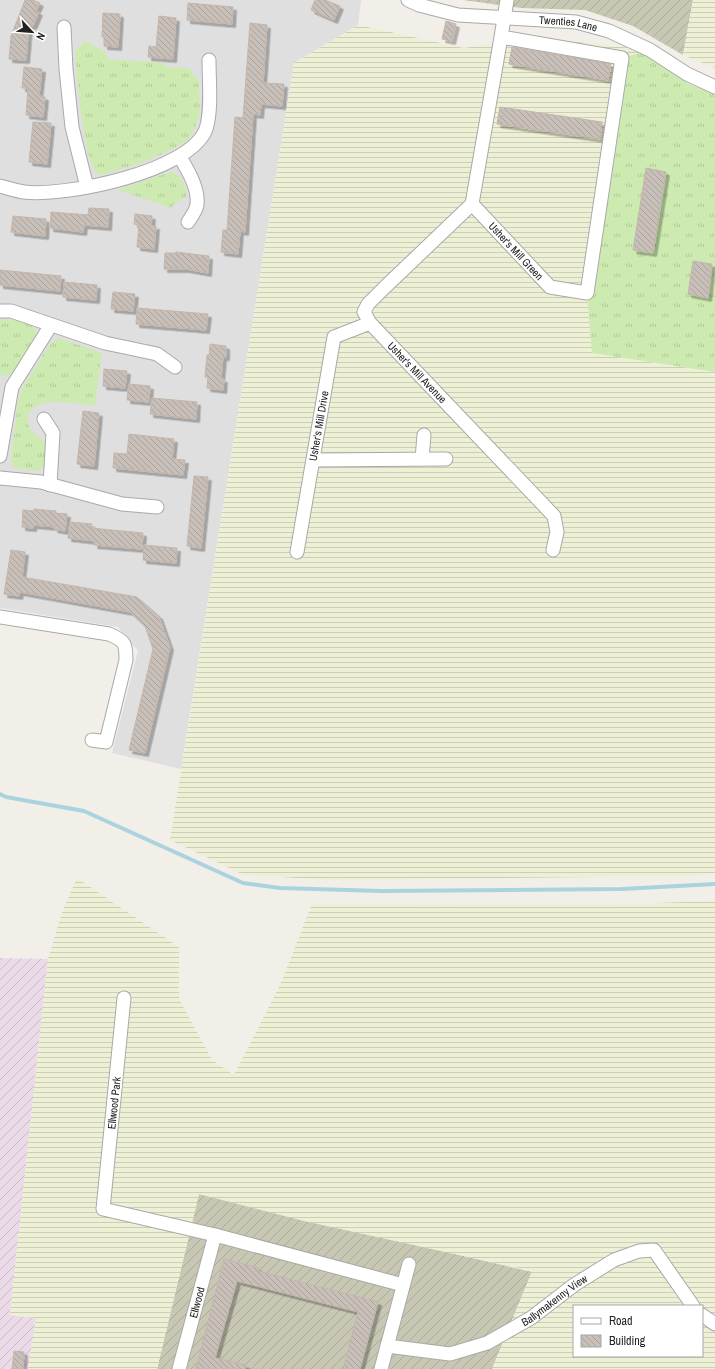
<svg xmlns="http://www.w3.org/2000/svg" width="715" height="1369" font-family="'Archivo Narrow',sans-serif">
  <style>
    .residential { fill: #e0dfdf }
    .industrial { fill: url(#industrial-furrows) }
    .construction { fill: url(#construction-furrows) }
    .farmland { fill: url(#farmland-rules); fill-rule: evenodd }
    .grass { fill: url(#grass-tufts) }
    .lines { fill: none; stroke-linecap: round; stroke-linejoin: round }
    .stream { stroke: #aad3df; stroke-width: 4 }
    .building { fill: url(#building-back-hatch); stroke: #c4b6ab; filter: url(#shadow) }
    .minor-casing { stroke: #a9a9a9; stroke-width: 15 }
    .minor { stroke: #fff; stroke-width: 13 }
    .labels { text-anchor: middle; stroke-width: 3.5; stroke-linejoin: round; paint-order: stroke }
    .street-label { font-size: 11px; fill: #222; stroke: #fff }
  </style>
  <defs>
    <pattern id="industrial-furrows" width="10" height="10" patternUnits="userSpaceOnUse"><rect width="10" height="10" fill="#ebdbe8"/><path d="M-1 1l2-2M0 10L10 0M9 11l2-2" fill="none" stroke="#c9bcc7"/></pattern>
    <pattern id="construction-furrows" width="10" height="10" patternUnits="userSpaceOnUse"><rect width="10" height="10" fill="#c7c7b4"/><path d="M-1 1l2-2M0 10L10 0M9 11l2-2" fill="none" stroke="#abab9a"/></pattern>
    <pattern id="farmland-rules" width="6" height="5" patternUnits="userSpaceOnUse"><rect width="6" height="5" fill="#eef0d5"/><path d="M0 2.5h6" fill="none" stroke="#ccceb7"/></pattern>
    <pattern id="grass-tufts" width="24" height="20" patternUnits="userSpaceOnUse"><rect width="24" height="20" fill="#cdebb0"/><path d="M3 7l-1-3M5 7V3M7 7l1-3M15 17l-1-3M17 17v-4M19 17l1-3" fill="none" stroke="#b0c997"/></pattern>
    <pattern id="building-back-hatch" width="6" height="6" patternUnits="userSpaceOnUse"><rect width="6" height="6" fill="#c7bfb8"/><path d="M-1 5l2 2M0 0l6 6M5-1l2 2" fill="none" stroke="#aba49e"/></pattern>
    <filter id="shadow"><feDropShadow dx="3.5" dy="3.5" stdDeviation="0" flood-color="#0004"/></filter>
  </defs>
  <rect width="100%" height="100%" fill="#f2efe9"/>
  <path class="residential" d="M0 0H361L358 25 294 63 181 769 112 753 138 651 118 627 0 608Z"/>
  <path class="industrial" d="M0 958 48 959 10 1315 36 1318 28 1369H0Z"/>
  <g class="construction">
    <path d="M463 0H693L683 55 633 26 585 10 521 8Z"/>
    <path d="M199 1194 532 1272 492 1369H157Z"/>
  </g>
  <g class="farmland">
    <path d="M693 0H715V68L683 55Z"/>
    <path d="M358 25 464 48 531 37 650 50 592 353 715 372V873L693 876 334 880 244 875 170 840 294 63Z"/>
    <path d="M77 878 179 947V999L212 1060 234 1075 280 985 312 904 600 905 715 901V1369H492L532 1271 304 1221 199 1194 157 1369H28L36 1318 10 1315 48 959 62 912ZM574 1306H702V1356H574Z"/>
  </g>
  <g class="grass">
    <path d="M85 41 106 52 107 59 165 63V67L189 68 199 83 200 115 194 130 187 140 173 149 144 162 101 175C83 172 77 71 75 52Z"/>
    <path d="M650 50 687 83 715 94V372L592 353 587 293 622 58Z"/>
    <path d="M171 172C181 173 188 188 186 197L174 204 171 209 158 203 117 190Z"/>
    <path d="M0 319C10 320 29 320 35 329 41 338 18 371 9 375 6 376 3 376 0 375Z"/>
    <path d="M56 339H62L102 353 95 406C77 404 33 394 28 417 27 421 29 428 32 431 36 435 42 438 46 443V464L38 471 16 468 12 466 11 460 18 401 24 385 50 345Z"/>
  </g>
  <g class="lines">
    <path class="stream" d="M0 794 6 797 84 811 243 883 280 888 381 891 622 889 715 884"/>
  </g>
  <g class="building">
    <path d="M25 0H33L40 3 36 11 39 12 33 26 29 25 26 60 9 59 11 36Z"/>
    <path d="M315 0H325L340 6 334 20 311 10Z"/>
    <path d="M188 3 233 7 232 24 187 20Z"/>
    <path d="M103 13 120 14 118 47 104 46V37H102Z"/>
    <path d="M159 16 176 18 173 59 148 57 149 46 156 47Z"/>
    <path d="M446 21 456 24 452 41 442 39Z"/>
    <path d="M250 23 267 25 263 83 284 84 282 106 261 104 260 115 253 114 245 232 240 231 238 254 221 252 223 230H227L235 117 243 118Z"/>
    <path d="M512 47 611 64 608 80 509 64Z"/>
    <path d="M24 67 42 69 39 96 45 97 43 117 26 115 28 88H22Z"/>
    <path d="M500 107 602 122 600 139 497 124Z"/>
    <path d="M33 122 51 123 47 164 29 162Z"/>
    <path d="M646 168 666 172 653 253 633 250Z"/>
    <path d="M89 208 109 209 108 227 84 225 83 232 50 228 51 212 88 215Z"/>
    <path d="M135 214 152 216 151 226H156L154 249 137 247 139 225 134 224Z"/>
    <path d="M13 216 46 219 45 236 11 232Z"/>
    <path d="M176 252 209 256 208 273 186 269H164L165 253H176Z"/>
    <path d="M693 261 712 264 708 298 688 294Z"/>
    <path d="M0 270 61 276 60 291 0 285Z"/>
    <path d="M64 282 97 285 96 300 63 297Z"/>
    <path d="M113 292 135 294 133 311 111 309Z"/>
    <path d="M137 308 208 314 206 330 136 324Z"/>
    <path d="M210 344 226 346V357H223L221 379H224L223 390 207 388 208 377H205L207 355H209Z"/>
    <path d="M104 369 127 371 125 388 103 386Z"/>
    <path d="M129 384 150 386 149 402 127 400Z"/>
    <path d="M152 398 197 402 196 419 150 414Z"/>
    <path d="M83 411 99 413 94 466 77 464Z"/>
    <path d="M129 434 174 439 172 459 185 460 183 475 113 468 114 453 127 454Z"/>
    <path d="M194 476 208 477 201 548 187 546Z"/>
    <path d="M34 509 56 511V513L67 514 65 531 54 529 55 527 33 525V528L22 527 23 510 34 511Z"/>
    <path d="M70 522 92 524 91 528 143 533 142 549 94 545 95 541 68 538Z"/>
    <path d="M144 545 177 548 176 563 143 560Z"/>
    <path d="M11 550 25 552 22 577 137 597 159 616 170 647 145 753 129 750 153 649 145 626 130 612 20 592 19 596 4 594Z"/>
    <path d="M224 1259 259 1268 258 1271 378 1302 360 1369H343L358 1312 237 1281 215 1358 246 1365 245 1369H196Z"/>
    <path d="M14 1351 24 1352 23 1369H12Z"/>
  </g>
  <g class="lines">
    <defs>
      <g id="minor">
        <path id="s1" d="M408 0 419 5 458 15 576 22 609 31 650 50 687 74 715 87"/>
        <path d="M64 27 66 69 72 127 87 187"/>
        <path d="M501 37 622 58 587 293 550 287 472 204 501 37 507 0"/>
        <path d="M180 157C188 171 199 188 197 205 196 211 191 217 188 222"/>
        <path d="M0 186C8 188 16 191 24 192 64 197 190 172 206 129 212 111 209 80 209 60"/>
        <path id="s2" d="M472 204 384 288 368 304 364 312 370 323 554 516 557 532 553 550"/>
        <path d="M0 311H11L105 343 157 354 175 367"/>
        <path d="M44 419 53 433 50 485"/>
        <path d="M0 456 12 387 51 325"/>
        <path d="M422 459 424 435"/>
        <path d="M314 460 446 459"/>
        <path d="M0 478 41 482 122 504 157 507"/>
        <path id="s3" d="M297 552 334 337 370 323"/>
        <path d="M0 617 109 634C125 641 126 643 126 660L106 742 92 740"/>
        <path d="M124 998 103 1209 215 1235 403 1285"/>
        <path d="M702 1315 715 1324"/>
        <path id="s4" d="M387 1346 450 1354 487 1343 531 1318 574 1285 614 1260 639 1251 654 1250 693 1306"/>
        <path id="s5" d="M179 1369 215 1235"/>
        <path d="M381 1369 409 1264"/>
      </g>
    </defs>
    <use href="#minor" class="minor-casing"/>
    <use href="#minor" class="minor"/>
  </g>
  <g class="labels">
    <g class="street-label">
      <text dy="4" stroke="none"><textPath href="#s1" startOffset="163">Twenties Lane</textPath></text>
      <text transform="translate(516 251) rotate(47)" y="4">Usher's Mill Green</text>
      <text dy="4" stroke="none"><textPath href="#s2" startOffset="234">Usher's Mill Avenue</textPath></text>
      <text dy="4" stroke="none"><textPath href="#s3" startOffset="128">Usher's Mill Drive</textPath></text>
      <text transform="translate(114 1103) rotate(-84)" y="4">Ellwood Park</text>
      <text dy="4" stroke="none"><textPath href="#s4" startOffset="182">Ballymakenny View</textPath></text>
      <text dy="4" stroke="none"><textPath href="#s5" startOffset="69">Ellwood</textPath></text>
    </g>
  </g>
  <rect x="573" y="1305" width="130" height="52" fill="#ffffff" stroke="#a7a7a7"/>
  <rect x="581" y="1318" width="20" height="6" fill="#ffffff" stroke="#a7a7a7"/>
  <text x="609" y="1325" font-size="12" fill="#222222">Road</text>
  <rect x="581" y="1335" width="20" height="12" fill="url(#building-back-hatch)" stroke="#a7a7a7"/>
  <text x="609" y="1345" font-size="12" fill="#222222">Building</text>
  <g transform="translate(32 32) rotate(116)" stroke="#ffffff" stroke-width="3" paint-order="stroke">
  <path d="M0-3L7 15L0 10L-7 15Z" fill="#222222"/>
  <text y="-6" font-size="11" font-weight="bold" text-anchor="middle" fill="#222222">N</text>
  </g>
</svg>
